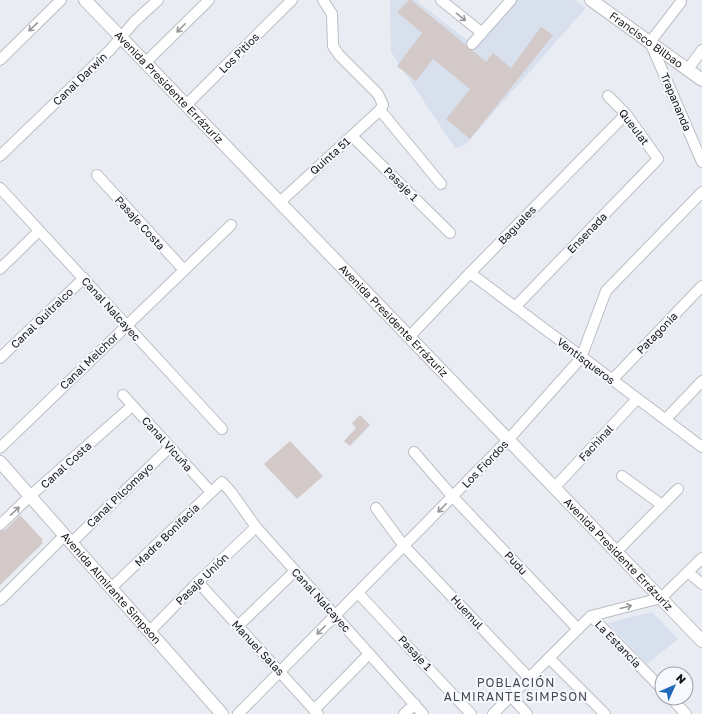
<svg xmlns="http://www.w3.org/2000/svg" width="702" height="714" font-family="'Golos Text',sans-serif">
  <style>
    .built { fill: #d8e0ed }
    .building { fill: #d2c9c8 }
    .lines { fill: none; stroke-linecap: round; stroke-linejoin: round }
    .minor-casing { stroke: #bbbec4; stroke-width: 12 }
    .tertiary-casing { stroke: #bbbec4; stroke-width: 14 }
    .minor { stroke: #fff; stroke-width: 10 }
    .tertiary { stroke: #fff; stroke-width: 12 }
    .oneway { stroke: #969798 }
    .labels { text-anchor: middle; stroke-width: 4; stroke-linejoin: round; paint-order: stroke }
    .street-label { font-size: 11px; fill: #16171a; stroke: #f7f9ff }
    .neighbourhood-label { font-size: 12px; letter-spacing: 1px; fill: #46494e; stroke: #f7f9ff }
  </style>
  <rect width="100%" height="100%" fill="#e9ecf3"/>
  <g class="built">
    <path d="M390 0H416L472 44 516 0H575L586 8 465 145 455 148 391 52Z"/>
    <path d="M652 612 678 639 647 664 608 623Z"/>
  </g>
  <g class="building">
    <path d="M409 0H411L466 45 468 49 472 50 486 62 493 53 511 68 541 27 553 35 470 139 446 119 470 89 433 59 416 81 397 66 422 33 397 12Z"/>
    <path d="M360 415 370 425 350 446 344 441 356 428 352 423Z"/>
    <path d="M290 441 323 476 297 499 264 464Z"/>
    <path d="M20 515 43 540 41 542 43 543 0 585V531L5 530Z"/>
  </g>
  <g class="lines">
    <defs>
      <g id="minor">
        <path d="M323 0 332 14 333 46 339 55 378 94 383 105 380 110 441 184"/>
        <path d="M441 0 482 33"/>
        <path d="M681 2 650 42 702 162"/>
        <path d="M472 44 511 0"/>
        <path d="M0 60 61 0"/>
        <path d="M145 63 209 0"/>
        <path d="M688 69 702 50"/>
        <path d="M186 105 292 0"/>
        <path d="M352 136 450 233"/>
        <path d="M0 156 110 50 135 21 158 0"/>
        <path d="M97 175 184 270"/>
        <path d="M0 188 222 429"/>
        <path d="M280 202 380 110"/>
        <path d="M0 269 39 231"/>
        <path d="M470 273 702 447"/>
        <path d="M515 307 658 159 626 114 608 96"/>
        <path d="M409 337 470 273 626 114"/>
        <path d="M0 358 84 278"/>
        <path d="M612 380 702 286"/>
        <path d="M123 395 211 492"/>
        <path d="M666 419 702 381"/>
        <path d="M0 448 231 225"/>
        <path d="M414 452 453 497 578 629"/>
        <path d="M622 476 662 505"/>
        <path d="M554 488 637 399"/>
        <path d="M376 508 404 546 529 678"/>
        <path d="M0 525 30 496 132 406"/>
        <path d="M71 543 170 447"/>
        <path d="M616 552 678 489"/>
        <path d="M688 572 702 584"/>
        <path d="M198 582 318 714"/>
        <path d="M111 588 222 482 231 492 256 527 423 714"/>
        <path d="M358 593 471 714"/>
        <path d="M0 600 65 535"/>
        <path d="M591 616 662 689"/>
        <path d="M238 626 295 571"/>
        <path d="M149 632 198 582 256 527"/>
        <path d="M549 658 605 714"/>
        <path d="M511 696 527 714"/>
        <path d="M671 698 686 714"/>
        <path d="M314 710 369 654"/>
        <path d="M238 714 508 440 581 358 606 291 702 192"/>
        <path d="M404 714 415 704"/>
        <path d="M493 714 591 616 661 598 702 558"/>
      </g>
      <g id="tertiary">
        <path id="s1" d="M85 0 702 641"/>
        <path id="s2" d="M591 0 702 80"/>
        <path id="s3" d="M0 462 222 714"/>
      </g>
    </defs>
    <use href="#minor" class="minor-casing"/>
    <use href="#tertiary" class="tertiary-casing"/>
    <use href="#minor" class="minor"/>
    <use href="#tertiary" class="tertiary"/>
  </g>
  <defs><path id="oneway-shaft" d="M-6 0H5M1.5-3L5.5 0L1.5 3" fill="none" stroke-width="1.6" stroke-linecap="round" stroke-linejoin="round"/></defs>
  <g class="oneway">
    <use href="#oneway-shaft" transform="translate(461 17) rotate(39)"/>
    <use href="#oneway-shaft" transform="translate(33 27) rotate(136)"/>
    <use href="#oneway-shaft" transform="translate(181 28) rotate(135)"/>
    <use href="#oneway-shaft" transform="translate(442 508) rotate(135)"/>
    <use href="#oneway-shaft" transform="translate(15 511) rotate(-44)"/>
    <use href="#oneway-shaft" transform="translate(626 607) rotate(-15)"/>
    <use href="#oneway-shaft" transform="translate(321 630) rotate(135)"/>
  </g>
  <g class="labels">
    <g class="street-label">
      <text dy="4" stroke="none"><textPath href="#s2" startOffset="68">Francisco Bilbao</textPath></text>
      <text transform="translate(239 53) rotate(-45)" y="4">Los Pitios</text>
      <text transform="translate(80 79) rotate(-44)" y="4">Canal Darwin</text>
      <text dy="4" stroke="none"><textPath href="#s1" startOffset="121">Avenida Presidente Errázuriz</textPath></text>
      <text transform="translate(676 102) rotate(67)" y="4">Trapananda</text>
      <text transform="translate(634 127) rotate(53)" y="4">Queulat</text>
      <text transform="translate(330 156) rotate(-42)" y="4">Quinta 51</text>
      <text transform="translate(401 184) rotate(45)" y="4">Pasaje 1</text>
      <text transform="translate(140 223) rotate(48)" y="4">Pasaje Costa</text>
      <text transform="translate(517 225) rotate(-46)" y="4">Baguales</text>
      <text transform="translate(587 233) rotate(-46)" y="4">Ensenada</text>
      <text transform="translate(111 309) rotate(48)" y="4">Canal Nalcayec</text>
      <text transform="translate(42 318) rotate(-44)" y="4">Canal Quitralco</text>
      <text dy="4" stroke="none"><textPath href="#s1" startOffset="445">Avenida Presidente Errázuriz</textPath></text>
      <text transform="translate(657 333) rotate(-46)" y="4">Patagonia</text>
      <text transform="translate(89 361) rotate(-44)" y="4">Canal Melchor</text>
      <text transform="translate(586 361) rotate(37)" y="4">Ventisqueros</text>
      <text transform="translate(596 443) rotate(-47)" y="4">Fachinal</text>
      <text transform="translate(167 444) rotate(48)" y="4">Canal Vicuña</text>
      <text transform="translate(485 464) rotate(-46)" y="4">Los Fiordos</text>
      <text transform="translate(66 465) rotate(-42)" y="4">Canal Costa</text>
      <text transform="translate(120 495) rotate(-44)" y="4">Canal Pilcomayo</text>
      <text transform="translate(167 535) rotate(-44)" y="4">Madre Bonifacia</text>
      <text dy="4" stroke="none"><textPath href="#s1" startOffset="769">Avenida Presidente Errázuriz</textPath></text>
      <text transform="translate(516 563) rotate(47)" y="4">Pudu</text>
      <text transform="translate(202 579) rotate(-44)" y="4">Pasaje Unión</text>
      <text dy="4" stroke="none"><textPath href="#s3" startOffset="168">Avenida Almirante Simpson</textPath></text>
      <text transform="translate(321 600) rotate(48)" y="4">Canal Nalcayec</text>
      <text transform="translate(467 612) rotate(47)" y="4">Huemul</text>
      <text transform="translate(618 644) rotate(46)" y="4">La Estancia</text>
      <text transform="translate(258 648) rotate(47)" y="4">Manuel Salas</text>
      <text transform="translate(415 653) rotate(47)" y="4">Pasaje 1</text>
    </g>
    <g class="neighbourhood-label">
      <text x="516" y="687">POBLACIÓN<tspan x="516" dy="14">ALMIRANTE SIMPSON</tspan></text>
    </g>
  </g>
  <g transform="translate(674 686) rotate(45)"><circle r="19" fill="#f7f9ff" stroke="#9d9fa3"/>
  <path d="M0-3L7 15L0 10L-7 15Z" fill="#2068b8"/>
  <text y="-6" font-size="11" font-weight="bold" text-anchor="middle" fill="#16171a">N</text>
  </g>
</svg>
